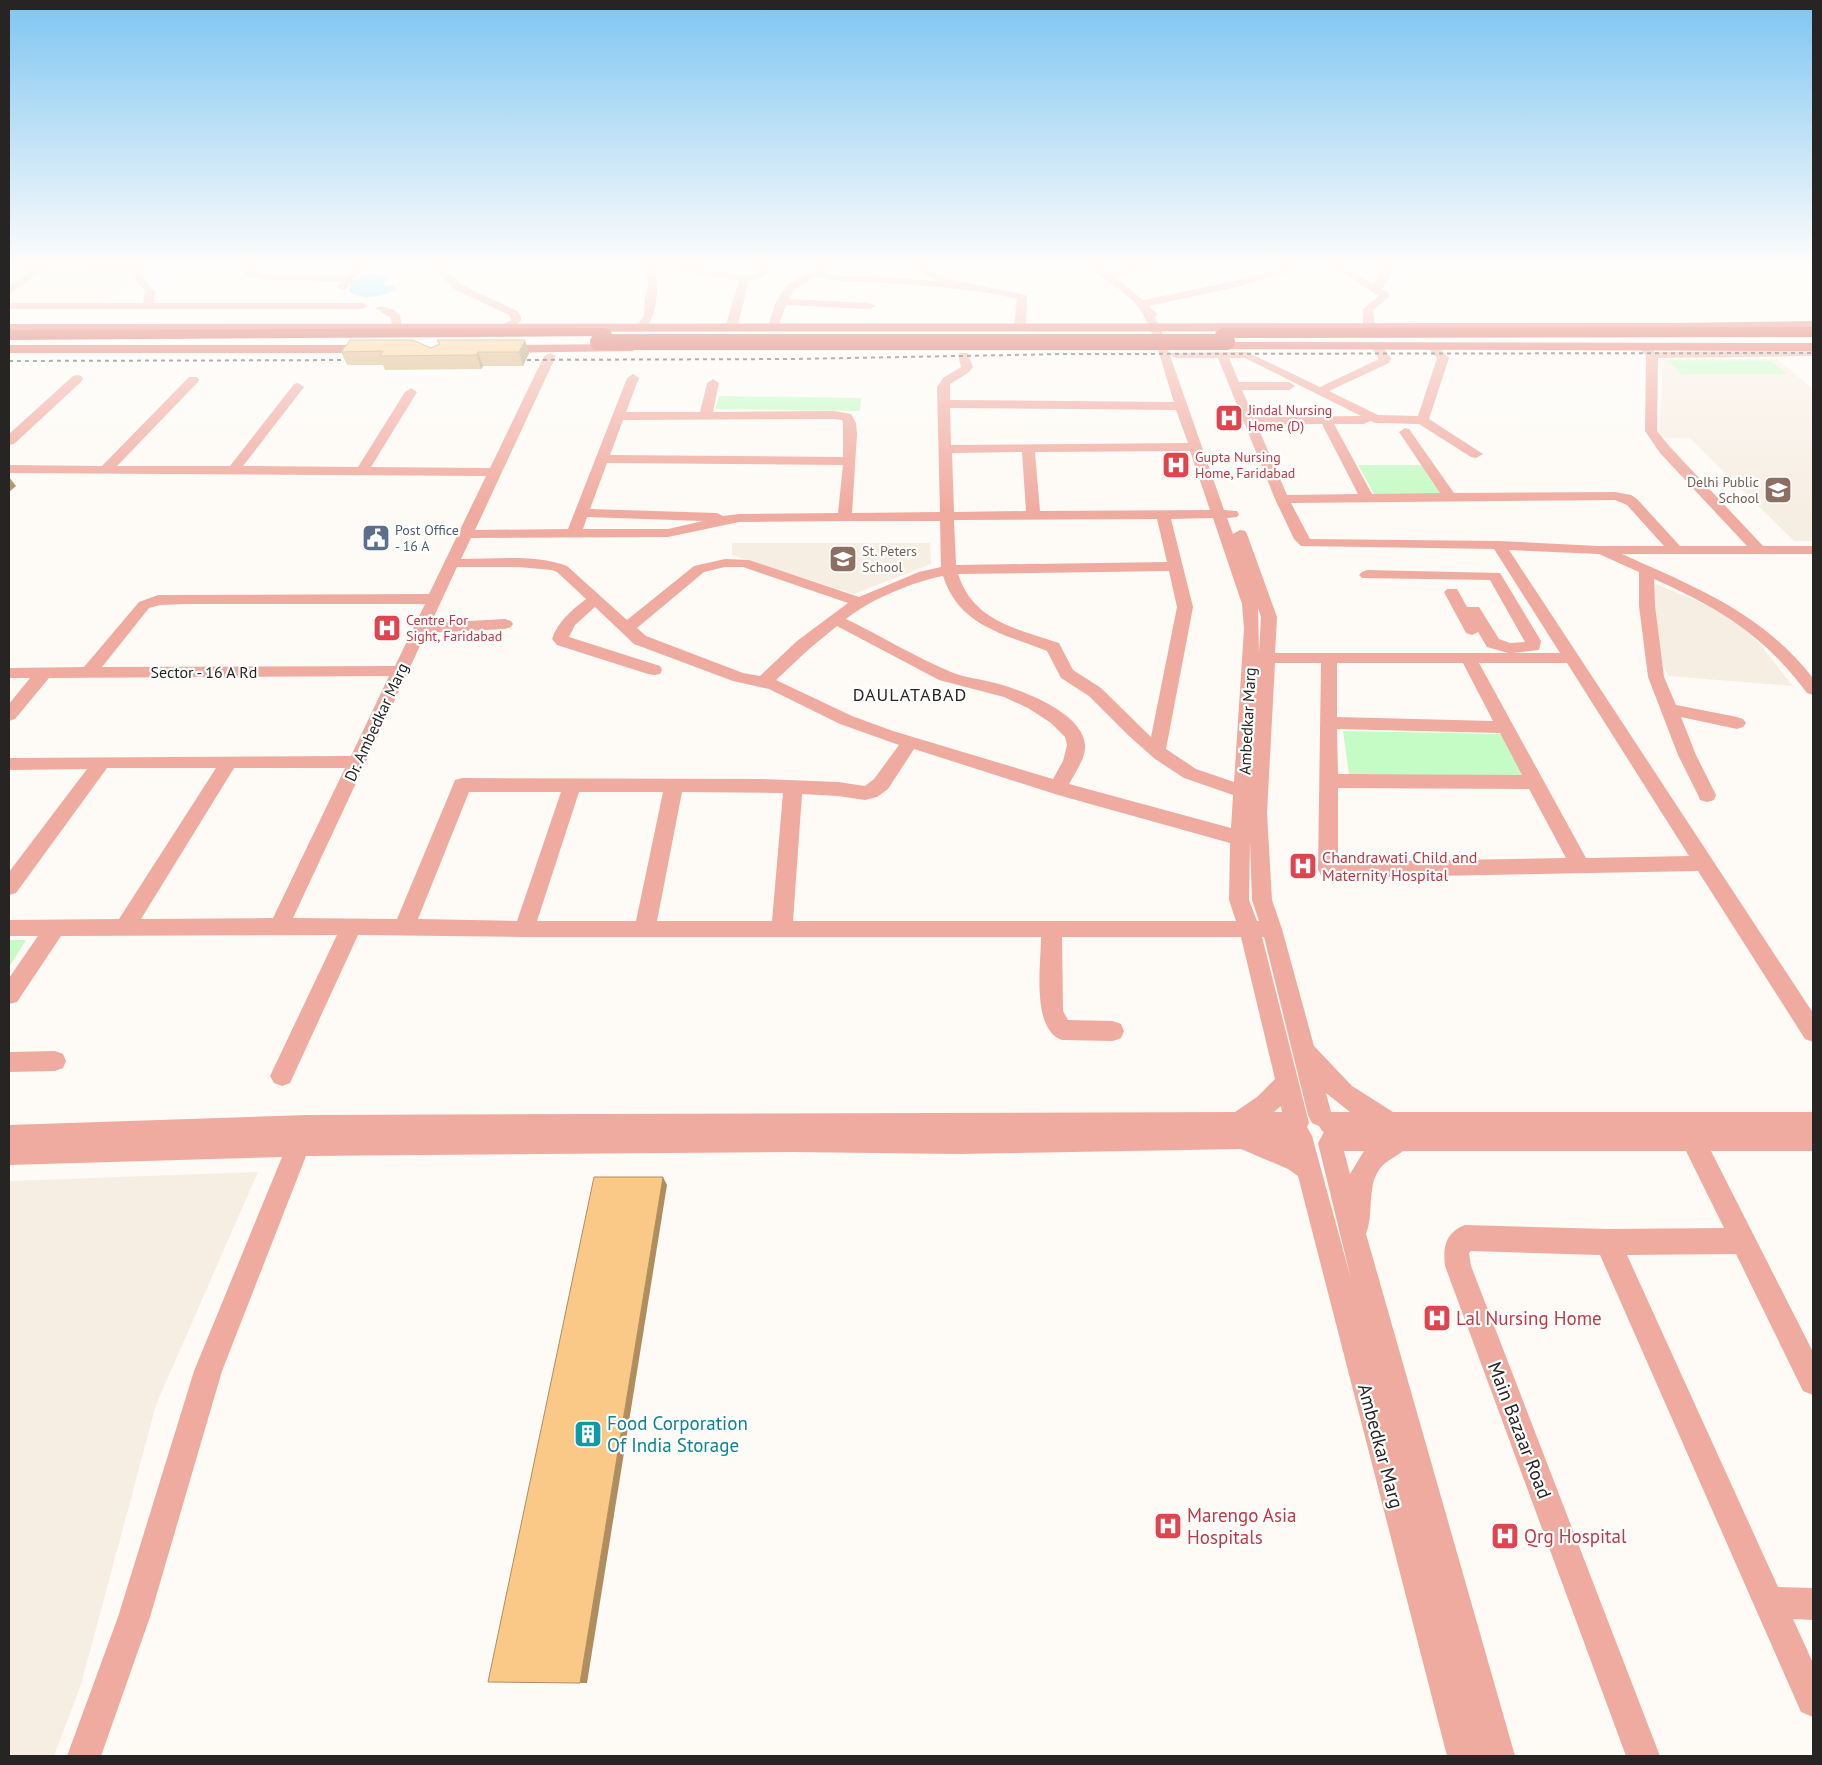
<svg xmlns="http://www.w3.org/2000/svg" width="1822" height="1765" font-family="'PT Sans',sans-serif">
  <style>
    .built { fill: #f7eee3 }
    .green { fill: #c5fbc5 }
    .water { fill: #7fdefe }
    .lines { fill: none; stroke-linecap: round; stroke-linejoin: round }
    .minor { fill: #f0aba0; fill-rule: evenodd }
    .major { fill: #db6050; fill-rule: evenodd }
    .highway { fill: #d03e30; fill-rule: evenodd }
    .rail { stroke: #3c3b39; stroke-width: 2; stroke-dasharray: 4 4; stroke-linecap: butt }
    .highway-bridge { stroke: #d03e30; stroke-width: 16 }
    .wall { fill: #d7ad74 }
    .shaded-wall { fill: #af8d5e }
    .building { fill: #fac987; stroke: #af8d5e }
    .labels { text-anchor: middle; stroke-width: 4.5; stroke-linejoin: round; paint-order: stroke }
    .far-health-label { font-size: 14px; fill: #be3a42; stroke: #fff; text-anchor: start }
    .far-education-label { font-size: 14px; fill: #785e54; stroke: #fff; text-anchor: end }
    .far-service-label { font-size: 14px; fill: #4e5e75; stroke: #fff; text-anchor: start }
    .street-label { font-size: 16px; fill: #262523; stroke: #fff }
    .health-label { font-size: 16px; fill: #be3a42; stroke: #fff; text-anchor: start }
    .neighbourhood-label { font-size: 18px; letter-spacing: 1px; fill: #262523; stroke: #fff }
    .near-health-label { font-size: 19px; fill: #be3a42; stroke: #fff; text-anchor: start }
    .near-culture-label { font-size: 19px; fill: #0d838f; stroke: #fff; text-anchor: start }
    .near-street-label { font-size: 19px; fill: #262523; stroke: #fff }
  </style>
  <rect width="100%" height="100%" fill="#fefbf6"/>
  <g class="built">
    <path d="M9 270H143L101 303H9Z"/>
    <path d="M1663 359H1777L1813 389V541H1794L1690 438H1659Z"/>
    <path d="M732 543H930L931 564 854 594 732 555Z"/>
    <path d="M1651 582 1721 611 1752 634 1793 686 1668 676 1660 659Z"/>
    <path d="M258 1172 156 1405 81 1685 54 1756H9V1181Z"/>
  </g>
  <g class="green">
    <path d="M1667 360 1771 361 1787 374H1681Z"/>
    <path d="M719 396 861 398 860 411 715 409Z"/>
    <path d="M1358 465H1423L1441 494H1374Z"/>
    <path d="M1343 731 1502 734 1522 775H1349Z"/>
    <path d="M9 940H26L9 967Z"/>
  </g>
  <path class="water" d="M372 273 390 277 383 285 393 286 397 290C380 296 366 301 349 292L351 282 359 277Z"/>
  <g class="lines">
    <g class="minor">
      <path d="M44 263 49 265 136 266 150 263H168L167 265 147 270 142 276 155 291 154 303H363L368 306 363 309H9V303H143L145 291 131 276 134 272 43 271 9 294V286L30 271H9V265H39Z"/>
      <path d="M253 263H264L256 272 266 274 347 275 359 263H369L346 289 342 290 337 287 342 281 266 280 246 276 245 274Z"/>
      <path d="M427 263H438L462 285 517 311 521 316V321L509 329H501L499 327 511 320 509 315 454 289Z"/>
      <path d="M645 263 682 264 700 269 748 276 755 274 758 263H768V268L763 278 749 281 737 328 731 331 725 328 739 280C711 277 684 270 656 269 659 291 657 313 645 331L641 332 635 329 644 315 645 297 648 287Z"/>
      <path d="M910 263H921L944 276 957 281 1026 295 1027 297 1026 328 1020 331 1014 328 1017 299C969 287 920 286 872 282 851 281 836 282 815 277L795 289 789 299 870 303 875 306 870 309 786 305 777 330 773 331 767 328 776 302 787 285 821 265H829L830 267 823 273 838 276H869L938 281 924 274Z"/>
      <path d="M1085 263H1096L1110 273 1145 263H1161L1160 265 1116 278 1143 300 1235 281 1297 263H1313L1312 265 1241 286 1149 306 1157 314 1154 317 1160 327 1224 510 1237 511 1239 514 1237 517 1227 518 1233 534 1240 530 1245 531 1247 534 1277 617 1275 653H1508L1487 647 1478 632 1472 635 1466 633 1444 592 1447 589H1457L1467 607H1479L1499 639 1510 643 1525 642 1490 580 1362 578 1359 575 1362 572 1367 570 1500 573 1541 641 1539 650 1513 653H1560L1494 549 1301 546 1294 539 1275 499 1218 358H1176L1170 355 1172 353 1247 352 1320 387 1379 359 1370 346 1376 343 1380 344 1391 358 1389 363 1329 391 1378 415 1418 416 1437 358 1427 347 1433 344 1437 345 1449 358 1429 419 1483 454 1476 458 1471 457 1419 424 1376 423 1370 421 1364 424H1334L1372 494 1440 493 1399 432 1405 428 1409 429 1454 493 1615 492 1631 495 1637 499 1680 546H1747L1660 453 1645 431 1646 356 1638 347 1644 344 1648 345 1655 352 1813 350V356L1658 358 1657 431 1670 447 1763 546H1813V554H1622C1697 588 1761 612 1813 678V695L1807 693C1764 635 1719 608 1654 579L1655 606 1664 677 1676 705 1737 717 1743 719 1746 723 1743 727 1737 729 1681 717 1696 755 1716 795 1714 800 1707 802 1700 800 1698 795 1678 755 1648 677 1639 606V572L1599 554 1509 550 1813 1013V1042L1805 1039 1698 871 1328 878 1321 875 1318 870 1321 663H1275L1267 813 1272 900 1282 929 1314 1046 1352 1086 1393 1112H1813V1151H1711L1813 1352V1395L1803 1391 1736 1254 1627 1255 1778 1587 1813 1588V1620L1793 1619 1813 1663V1717L1801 1712 1600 1255 1471 1251 1469 1253 1471 1266 1660 1756H1626L1445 1266C1443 1247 1445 1233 1465 1225L1608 1229 1724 1228 1686 1151H1403C1397 1156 1388 1160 1383 1165 1365 1183 1375 1212 1366 1234L1515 1756H1447L1298 1176 1288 1169 1241 1149 956 1154 792 1152 306 1156 222 1371 150 1617 101 1756H67L118 1617 194 1371 282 1157 9 1165V1125L307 1115 1235 1112 1257 1097 1275 1079 1241 937H1062L1063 1011 1068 1020 1113 1021 1121 1024 1124 1031 1121 1038 1113 1041 1062 1040C1031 1029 1041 965 1041 937H524L358 935 290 1083 282 1086 274 1083 270 1076 337 935 61 936 17 1002 9 1004V978L38 936H9V920L119 919 216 768H107L16 893 9 895V872L87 769 9 770V758L351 756 389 676 49 678 15 719 9 721V704L30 678H9V668L84 667 139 602 158 595 429 594 486 476 9 473V465L102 466 189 377H197L199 380 197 383 117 466H230L294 384 298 383 304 387 243 466 358 467 405 392 411 388 417 392 371 467 490 468 544 356 550 353 556 356 475 530 568 529 627 378 633 374 639 378 626 412H700L707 383 713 379 719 383 713 412 834 411 851 414 856 423 857 434 852 513 940 512 937 387 943 378 961 367 958 355 960 353H968L973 367 968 373 950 384V400L1174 402C1165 375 1155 330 1138 307 1124 288 1100 280 1085 263ZM1229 358H1245L1361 416 1254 417 1242 390H1289L1295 386 1289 382H1239ZM950 408 1176 410 1188 443 951 445ZM834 419 842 420 843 423V457L610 455 623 420ZM1322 424 1358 494 1287 495 1257 425ZM1190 451 1210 510 1040 511 1035 452ZM1022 452 1026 511 954 512 952 453ZM607 463 843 465 838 513 739 514 723 516 717 513 590 509ZM1615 500 1627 505 1664 546H1598L1499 541 1310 539 1291 503ZM587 517 703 521 668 529H583ZM1213 518 1242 604 1244 629 1234 782 1196 769 1166 749 1193 607 1171 519ZM1157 519 1167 562 956 565 954 520ZM842 521H940L941 567 919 572 859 597 749 560 725 559 694 566 627 620 567 566C535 554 495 559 461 559L471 538 668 537 739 522ZM457 567H518L552 570 557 572 586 599C572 610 558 621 552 639L557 645 648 674 654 675 660 674 662 670 660 666 569 637 575 625 595 607 634 644 733 681 769 689 840 724 899 745 874 779 865 786 838 782 763 779 462 778 455 780 453 785 397 919 293 918 426 633 505 629 511 627 513 624 511 621 505 619 431 623ZM725 567H743L848 603 797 641 760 676 743 673 646 636 637 628 704 572ZM1169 571 1177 607 1151 737 1101 688 1073 670 1059 643C1016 628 974 622 958 574ZM943 576C959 626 1004 634 1047 651L1061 678 1089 696 1129 736 1155 759 1184 778 1233 795 1231 828 1069 784C1075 773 1086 758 1085 745 1083 713 1022 690 995 683 981 679 965 678 951 672 915 657 881 636 846 619 869 600 915 581 943 576ZM187 604H425L395 666 102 667 149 608 160 605ZM1258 608 1261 617 1259 653ZM837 626 939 680 1004 697 1028 708 1051 723 1065 737 1067 745 1063 761 1053 779 893 731 852 716 776 680 809 649ZM1337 663H1463L1493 721 1337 717ZM1479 663H1567L1689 856 1586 858ZM1337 729 1500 733 1522 775 1338 774ZM914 749 1058 795 1230 843 1229 900 1236 921H793L802 794 838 796 865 800 877 797 888 789ZM234 768H345L273 918 141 919ZM1338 788 1529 789 1566 858 1338 862ZM469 792H561L517 921 418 919ZM579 792H663L636 921H537ZM682 792 783 793 772 921H657ZM1250 841 1252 900 1259 921H1257L1249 900ZM1262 937H1264L1308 1115 1312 1123 1319 1126 1322 1131 1324 1132 1318 1143 1351 1279 1312 1136 1307 1127 1309 1123ZM1326 1093 1350 1112H1331ZM1281 1106 1282 1112H1274ZM1344 1151H1364L1350 1174Z"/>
      <path d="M1326 263H1338L1374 284 1387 263H1397L1382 289 1389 293V297L1373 310 1375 327 1373 329 1369 330 1363 327V309L1379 296Z"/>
      <path d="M381 306 394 310 400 315 402 327 400 329H392L391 318 376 309 377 307Z"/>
      <path d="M77 375 81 376 83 379 81 382 14 444 9 445V434L73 376Z"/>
      <path d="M55 1051 63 1054 66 1061 63 1068 55 1071 9 1072V1052Z"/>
    </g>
    <g class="major">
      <path d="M1813 321V329L1670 331 9 332V324L1670 323Z"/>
      <path d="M1197 342 1813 343V351L1192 349 1190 346 1192 343Z"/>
      <path d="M628 344 633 345 635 348 633 351 492 353 487 352 485 349 487 346 492 345Z"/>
      <path d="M9 345H378L383 346 385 349 383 352 378 353H9Z"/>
    </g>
    <g class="highway">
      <path d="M1813 327V337L1223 338 1218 336 1215 333 1218 330 1223 328Z"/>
      <path d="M604 328 609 330 612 333 609 336 9 340V330Z"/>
    </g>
    <g class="rail">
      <path d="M511 360 793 359 1065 354 1813 353"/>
      <path d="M9 361 359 360"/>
    </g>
    <path class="highway-bridge" d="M598 342H1227"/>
  </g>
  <path class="wall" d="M437 340 529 353 523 366H483L481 369 385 370 383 365H347L341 352 431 348 439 344Z"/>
  <g class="shaded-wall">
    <path d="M525 340 529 353 523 366 519 352Z"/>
    <path d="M478 352 483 366 481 369 477 355Z"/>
    <path d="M9 477 16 486 9 492Z"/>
    <path d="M663 1177 667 1185 587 1683H580Z"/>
  </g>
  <g class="building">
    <path d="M350 340H413L431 348 440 344 437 340H525L519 352H478L477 355 380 356 383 351 341 352Z"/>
    <path d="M594 1177H663L580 1683 488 1682Z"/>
  </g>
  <linearGradient id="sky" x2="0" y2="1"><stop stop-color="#7ec5f1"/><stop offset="0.52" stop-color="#fffdfb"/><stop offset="1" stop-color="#fffdfb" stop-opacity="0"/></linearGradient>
  <rect width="1822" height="510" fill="url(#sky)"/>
  <defs>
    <symbol id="hospital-square" viewBox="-11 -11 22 22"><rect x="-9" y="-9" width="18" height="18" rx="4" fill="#e0444e" stroke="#fff"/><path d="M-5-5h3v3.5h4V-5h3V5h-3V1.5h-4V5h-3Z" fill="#fff"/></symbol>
    <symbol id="school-square" viewBox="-11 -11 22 22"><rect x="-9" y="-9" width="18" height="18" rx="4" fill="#8d6e63" stroke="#fff"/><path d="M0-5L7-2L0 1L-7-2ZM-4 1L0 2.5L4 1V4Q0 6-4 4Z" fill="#fff"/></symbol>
    <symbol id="civic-square" viewBox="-11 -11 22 22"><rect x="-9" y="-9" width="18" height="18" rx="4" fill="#5c6f8a" stroke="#fff"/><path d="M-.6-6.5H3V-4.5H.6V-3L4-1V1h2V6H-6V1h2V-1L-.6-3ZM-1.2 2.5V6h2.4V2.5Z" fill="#fff"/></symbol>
    <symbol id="building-square" viewBox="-11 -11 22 22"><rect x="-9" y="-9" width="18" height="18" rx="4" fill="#0f9aa8" stroke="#fff"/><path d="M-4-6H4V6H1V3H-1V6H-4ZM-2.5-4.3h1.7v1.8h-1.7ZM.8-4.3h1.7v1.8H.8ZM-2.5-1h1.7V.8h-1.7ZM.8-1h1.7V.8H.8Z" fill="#fff"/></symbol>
  </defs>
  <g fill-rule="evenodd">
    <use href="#hospital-square" x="1213" y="402" width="32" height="32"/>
    <use href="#hospital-square" x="1160" y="449" width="32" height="32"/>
    <use href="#school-square" x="1762" y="474" width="32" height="32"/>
    <use href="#civic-square" x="360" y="522" width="32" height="32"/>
    <use href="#school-square" x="827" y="543" width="32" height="32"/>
    <use href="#hospital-square" x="371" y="612" width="32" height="32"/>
    <use href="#hospital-square" x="1287" y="850" width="32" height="32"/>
    <use href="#hospital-square" x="1421" y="1302" width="32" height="32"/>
    <use href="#building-square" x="572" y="1418" width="32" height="32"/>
    <use href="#hospital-square" x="1152" y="1510" width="32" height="32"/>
    <use href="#hospital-square" x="1489" y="1520" width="32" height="32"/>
  </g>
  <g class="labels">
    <g class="far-health-label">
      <text x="1248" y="415">Jindal Nursing<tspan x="1248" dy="16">Home (D)</tspan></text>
      <text x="1195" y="462">Gupta Nursing<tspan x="1195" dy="16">Home, Faridabad</tspan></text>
      <text x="406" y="625">Centre For<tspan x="406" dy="16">Sight, Faridabad</tspan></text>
    </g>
    <g class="far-education-label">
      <text x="1759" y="487">Delhi Public<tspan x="1759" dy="16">School</tspan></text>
      <text x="862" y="556" text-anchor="start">St. Peters<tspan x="862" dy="16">School</tspan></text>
    </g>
    <g class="far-service-label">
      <text x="395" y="535">Post Office<tspan x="395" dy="16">- 16 A</tspan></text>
    </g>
    <g class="street-label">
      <text x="204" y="678">Sector - 16 A Rd</text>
      <text transform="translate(1247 721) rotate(-87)" y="6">Ambedkar Marg</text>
      <text transform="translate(376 722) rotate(-65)" y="6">Dr. Ambedkar Marg</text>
    </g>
    <g class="health-label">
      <text x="1322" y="863">Chandrawati Child and<tspan x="1322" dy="18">Maternity Hospital</tspan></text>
    </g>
    <g class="neighbourhood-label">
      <text x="910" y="701">DAULATABAD</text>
    </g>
    <g class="near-health-label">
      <text x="1456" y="1325">Lal Nursing Home</text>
      <text x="1187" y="1522">Marengo Asia<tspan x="1187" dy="22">Hospitals</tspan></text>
      <text x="1524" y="1543">Qrg Hospital</text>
    </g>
    <g class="near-culture-label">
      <text x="607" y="1430">Food Corporation<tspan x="607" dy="22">Of India Storage</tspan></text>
    </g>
    <g class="near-street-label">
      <text transform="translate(1520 1430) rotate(69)" y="7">Main Bazaar Road</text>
      <text transform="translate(1381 1446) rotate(75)" y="7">Ambedkar Marg</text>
    </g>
  </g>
  <rect width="1822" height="1765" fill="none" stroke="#262523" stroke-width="20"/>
</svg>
